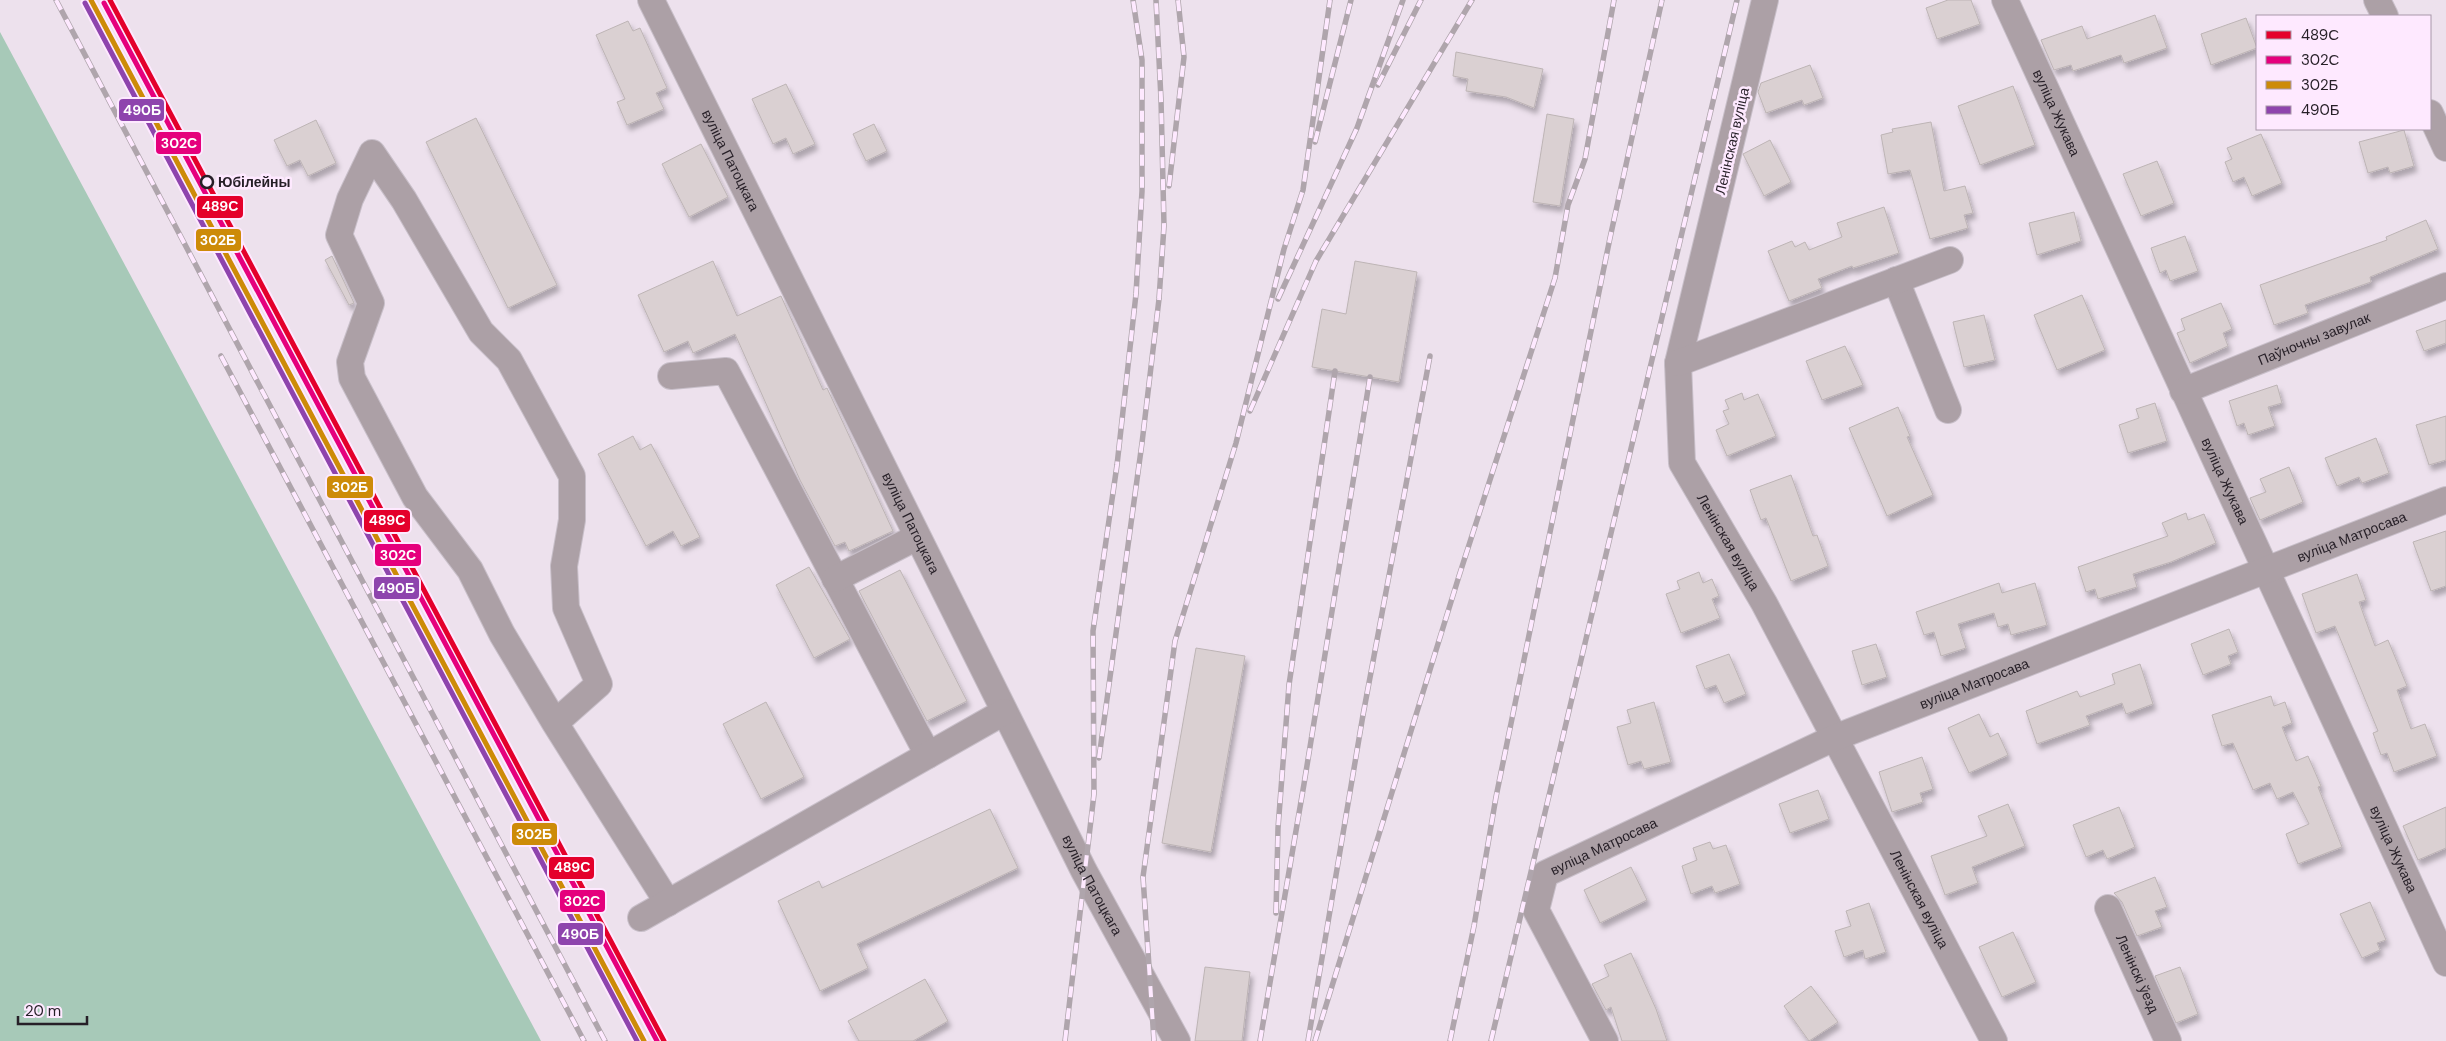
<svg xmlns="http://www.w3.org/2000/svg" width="2446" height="1041" font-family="'DM Sans',sans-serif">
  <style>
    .forest { fill: #a7c9b8 }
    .building { fill: #dad0d2; stroke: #bdb4b5; filter: url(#shadow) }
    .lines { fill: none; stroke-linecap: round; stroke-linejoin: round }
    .minor-casing { stroke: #c8bfc9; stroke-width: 28 }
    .minor { stroke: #aca0a6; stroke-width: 26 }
    .rail-casing { stroke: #afa5ac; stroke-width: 5.5 }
    .rail { stroke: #fee9ff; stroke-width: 4; stroke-dasharray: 11; stroke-linecap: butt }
    .rail-1-casing { stroke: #fee9ff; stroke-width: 9 }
    .rail-2-casing { stroke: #fee9ff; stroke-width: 9 }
    .rail-3-casing { stroke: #fee9ff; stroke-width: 9 }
    .rail-4-casing { stroke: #fee9ff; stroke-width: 9 }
    .rail-1 { stroke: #e4002b; stroke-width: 5 }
    .rail-2 { stroke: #e5007d; stroke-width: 5 }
    .rail-3 { stroke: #cd8b08; stroke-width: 5 }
    .rail-4 { stroke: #8e44ad; stroke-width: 5 }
    .stop-dot { fill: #fee9ff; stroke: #261f27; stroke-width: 2.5 }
    .labels { text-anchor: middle; stroke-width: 5; stroke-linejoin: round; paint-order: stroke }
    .street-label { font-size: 14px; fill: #261f27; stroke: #fee9ff }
    .stop-label { font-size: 14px; font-weight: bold; fill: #261f27; stroke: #fee9ff; text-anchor: start }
    .line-badge { stroke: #fee9ff; stroke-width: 2 }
    .badge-label { font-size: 14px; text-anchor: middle; font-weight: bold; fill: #fff }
  </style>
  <defs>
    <filter id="shadow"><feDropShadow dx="3" dy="5.5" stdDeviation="2.5" flood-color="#0004"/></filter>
  </defs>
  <rect width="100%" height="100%" fill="#ede1ed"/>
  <path class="forest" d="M0 32 541 1041H0Z"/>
  <g class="building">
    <path d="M1948 0H1971L1980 24 1937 39 1926 8Z"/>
    <path d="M2155 15 2167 48 2124 63 2121 55 2073 71 2071 65 2054 70 2041 40 2082 26 2087 39Z"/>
    <path d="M2246 18 2257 48 2211 65 2201 34Z"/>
    <path d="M628 21 633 31 640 28 667 88 656 93 664 109 627 125 617 102 625 99 596 35Z"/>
    <path d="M1456 52 1543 69 1534 108 1506 97 1466 91 1468 79 1453 76Z"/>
    <path d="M1810 65 1823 98 1804 105 1802 100 1766 113 1758 92 1761 83Z"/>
    <path d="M786 84 815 144 793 154 786 138 773 144 752 99Z"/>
    <path d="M2013 86 2035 145 1980 165 1958 106Z"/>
    <path d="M1547 114 1574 119 1560 206 1533 202Z"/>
    <path d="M476 118 557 285 508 308 426 142Z"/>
    <path d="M316 120 336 163 308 176 300 160 287 166 274 140Z"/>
    <path d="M1931 122 1944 191 1965 186 1973 213 1964 215 1968 228 1930 239 1910 170 1888 174 1881 135 1893 132 1892 129Z"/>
    <path d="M874 124 887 151 866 161 853 134Z"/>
    <path d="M2404 130 2414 166 2390 173 2388 167 2368 173 2359 142Z"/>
    <path d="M2261 134 2282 183 2252 196 2244 177 2233 182 2225 162 2232 159 2227 148Z"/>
    <path d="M1770 140 1791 182 1764 196 1743 154Z"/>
    <path d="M701 144 728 197 689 217 662 164Z"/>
    <path d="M2157 161 2174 203 2141 216 2123 174Z"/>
    <path d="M1884 207 1899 253 1853 268 1852 266 1818 279 1822 288 1789 301 1768 251 1792 241 1795 247 1805 242 1809 250 1842 237 1837 223Z"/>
    <path d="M2074 212 2081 241 2037 255 2029 223Z"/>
    <path d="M2426 220 2438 249 2370 277 2371 282 2305 305 2308 313 2274 325 2260 285 2387 240 2386 237Z"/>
    <path d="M2185 236 2198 271 2170 281 2166 270 2160 273 2151 248Z"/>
    <path d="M332 256 354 303 349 305 325 260Z"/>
    <path d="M713 261 737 316 781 296 823 390 827 388 893 531 849 551 845 542 835 546 800 480 735 334 693 353 688 341 664 352 638 295Z"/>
    <path d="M1355 261 1417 272 1399 382 1312 367 1322 309 1346 314Z"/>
    <path d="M2082 295 2105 350 2057 370 2034 315Z"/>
    <path d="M2221 303 2232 329 2223 333 2228 346 2190 363 2177 333 2185 330 2181 319Z"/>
    <path d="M1984 315 1995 360 1964 367 1953 322Z"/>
    <path d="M2446 320V343L2424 351 2416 331Z"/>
    <path d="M1845 346 1863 385 1822 400 1806 361Z"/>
    <path d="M2277 385 2282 403 2268 407 2275 426 2248 435 2244 423 2237 426 2229 401Z"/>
    <path d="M1742 393 1744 400 1758 394 1776 436 1727 456 1716 430 1729 424 1723 411 1729 409 1725 400Z"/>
    <path d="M2155 403 2167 441 2128 453 2119 425 2139 418 2136 409Z"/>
    <path d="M1898 407 1910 436 1907 437 1933 495 1887 516 1849 428Z"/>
    <path d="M2446 416V460L2429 465 2416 425Z"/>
    <path d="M633 436 640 450 651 444 700 537 681 546 673 531 646 546 598 454Z"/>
    <path d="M2376 438 2389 473 2362 483 2359 477 2337 486 2325 458Z"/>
    <path d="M2289 467 2303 502 2260 520 2250 498 2266 492 2260 479Z"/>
    <path d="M1791 475 1813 536 1817 535 1828 566 1791 581 1766 518 1761 520 1750 490Z"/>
    <path d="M2186 513 2188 520 2204 514 2216 543 2171 562 2133 574 2137 587 2098 599 2095 589 2086 592 2078 567 2168 536 2162 523Z"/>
    <path d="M2446 531V586L2431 591 2413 542Z"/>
    <path d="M809 567 850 639 814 658 776 585Z"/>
    <path d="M900 570 967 701 927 721 859 591Z"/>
    <path d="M1699 572 1703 583 1712 579 1719 596 1712 599 1720 618 1681 633 1666 594 1680 589 1677 581Z"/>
    <path d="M2357 574 2366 600 2359 602 2375 646 2388 640 2407 686 2397 690 2411 729 2425 724 2437 756 2394 772 2387 753 2381 755 2373 733 2378 731 2335 626 2316 633 2302 594Z"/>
    <path d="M1999 583 2002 593 2035 583 2047 625 2011 635 2008 624 1998 627 1994 613 1958 624 1966 648 1941 656 1934 632 1924 635 1916 612Z"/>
    <path d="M2229 629 2238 652 2228 656 2231 664 2203 675 2191 644Z"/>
    <path d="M1876 644 1887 677 1862 685 1852 651Z"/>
    <path d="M1196 648 1245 656 1211 852 1162 843Z"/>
    <path d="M1729 654 1746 694 1724 703 1716 685 1705 689 1696 666Z"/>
    <path d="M2140 664 2153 704 2126 714 2122 703 2086 716 2090 725 2037 744 2026 711 2077 691 2080 697 2115 684 2112 674Z"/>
    <path d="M2271 696 2274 706 2285 702 2292 723 2282 727 2296 761 2308 756 2321 786 2318 787 2342 847 2298 864 2286 834 2309 824 2293 792 2277 799 2270 783 2253 790 2233 743 2222 746 2212 715Z"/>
    <path d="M766 702 804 777 761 799 723 724Z"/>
    <path d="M1654 702 1671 762 1644 769 1641 761 1628 765 1617 727 1631 723 1627 710Z"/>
    <path d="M1979 714 1990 737 1998 733 2008 755 1969 773 1948 728Z"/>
    <path d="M1922 757 1933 789 1920 793 1923 802 1892 812 1879 772Z"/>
    <path d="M1818 790 1829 819 1790 833 1779 804Z"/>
    <path d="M2008 804 2025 846 1972 867 1978 883 1945 895 1931 856 1987 836 1978 816Z"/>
    <path d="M2119 807 2135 847 2107 859 2103 850 2086 857 2073 825Z"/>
    <path d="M2446 807V848L2418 860 2403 826Z"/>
    <path d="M990 809 1018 868 857 944 868 968 820 991 778 901 819 881 822 888Z"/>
    <path d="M1710 842 1713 849 1726 845 1740 884 1715 893 1712 886 1691 894 1682 866 1697 860 1693 848Z"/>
    <path d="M1631 867 1647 900 1600 923 1584 890Z"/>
    <path d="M2155 877 2167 907 2155 911 2162 927 2137 936 2122 902 2114 893Z"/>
    <path d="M2370 902 2386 940 2377 943 2380 950 2362 958 2340 914Z"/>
    <path d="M1869 903 1886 952 1865 959 1863 950 1844 957 1835 931 1851 926 1846 911Z"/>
    <path d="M2013 932 2036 982 2002 997 1979 947Z"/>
    <path d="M1631 953 1656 1009 1667 1041H1622L1611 1007 1606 1010 1592 984 1609 976 1604 965Z"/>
    <path d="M1205 967 1250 972 1242 1041H1195Z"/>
    <path d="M2180 967 2198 1014 2176 1023 2155 976Z"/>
    <path d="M925 979 948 1021 913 1041H859L848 1021Z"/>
    <path d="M1811 986 1838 1022 1809 1041 1784 1006Z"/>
  </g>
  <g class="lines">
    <defs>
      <g id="minor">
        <path id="s1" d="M651 0 1084 871 1177 1041"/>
        <path id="s2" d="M1765 0 1678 363 1682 463 1764 603 1994 1041"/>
        <path id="s3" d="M2005 0 2446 963"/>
        <path d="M2377 0 2385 16"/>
        <path d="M2430 113 2446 148"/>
        <path d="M1896 280 1948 410"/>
        <path d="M1678 363 1950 260"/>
        <path d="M671 376 726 371 928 755"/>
        <path id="s4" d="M2183 391 2446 286"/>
        <path d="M835 579 917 537"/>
        <path d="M555 723 599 684 566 608 564 566 572 520V476L509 360 481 332 404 200 372 153 350 199 339 235 371 303 350 362 352 378 415 497 470 570 502 634 555 723 668 903"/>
        <path id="s5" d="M2108 908 2168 1041"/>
        <path d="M641 918 1004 712"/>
        <path id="s6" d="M1605 1041 1536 910 1545 874 1834 738 2446 500"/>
      </g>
    </defs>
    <use href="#minor" class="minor-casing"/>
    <use href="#minor" class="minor"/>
    <defs>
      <g id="rail">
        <path d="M56 0 605 1041"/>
        <path d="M1378 85 1421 0"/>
        <path d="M1315 142 1351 0"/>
        <path d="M1169 186 1184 57 1178 0"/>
        <path d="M1278 299 1357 128 1403 0"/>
        <path d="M221 356 584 1041"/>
        <path d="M1250 411 1316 261 1472 0"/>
        <path d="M1099 758 1142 443 1159 299 1164 226 1161 99 1156 0"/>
        <path d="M1276 913 1278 828 1289 685 1335 371"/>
        <path d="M1065 1041 1094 794 1093 631 1117 465 1136 294 1142 191V60L1133 0"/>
        <path d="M1154 1041 1143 877 1175 641 1236 443 1284 249 1303 190 1330 0"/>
        <path d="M1260 1041 1304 784 1370 377"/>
        <path d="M1308 1041 1363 715 1430 356"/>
        <path d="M1315 1041 1459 576 1555 278 1568 205 1585 159 1614 0"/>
        <path d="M1450 1041 1474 926 1496 797 1610 238 1662 0"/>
        <path d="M1491 1041 1737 0"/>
      </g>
    </defs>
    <use href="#rail" class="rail-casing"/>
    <use href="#rail" class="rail"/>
    <defs>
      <path id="rail-1" d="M110 0 664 1041"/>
      <path id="rail-2" d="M104 3 657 1041"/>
      <path id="rail-3" d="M91 0 644 1041"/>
      <path id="rail-4" d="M85 3 637 1041"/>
    </defs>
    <use href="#rail-1" class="rail-1-casing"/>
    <use href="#rail-2" class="rail-2-casing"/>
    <use href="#rail-3" class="rail-3-casing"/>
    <use href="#rail-4" class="rail-4-casing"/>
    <use href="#rail-1" class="rail-1"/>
    <use href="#rail-2" class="rail-2"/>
    <use href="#rail-3" class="rail-3"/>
    <use href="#rail-4" class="rail-4"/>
  </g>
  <circle class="stop-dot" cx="207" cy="182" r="6"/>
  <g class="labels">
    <g class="street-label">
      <text dy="5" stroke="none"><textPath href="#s3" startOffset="124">вуліца Жукава</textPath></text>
      <text transform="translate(1732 141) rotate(-77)" y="5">Ленінская вуліца</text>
      <text dy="5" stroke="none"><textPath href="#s1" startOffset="179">вуліца Патоцкага</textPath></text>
      <text dy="5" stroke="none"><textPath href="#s4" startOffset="141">Паўночны завулак</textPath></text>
      <text dy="5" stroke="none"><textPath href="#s3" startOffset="529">вуліца Жукава</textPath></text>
      <text dy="5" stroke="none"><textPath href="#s1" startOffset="584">вуліца Патоцкага</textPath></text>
      <text dy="5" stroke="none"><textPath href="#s6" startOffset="1060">вуліца Матросава</textPath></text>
      <text dy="5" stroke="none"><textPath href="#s2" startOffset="565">Ленінская вуліца</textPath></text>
      <text dy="5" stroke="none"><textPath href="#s6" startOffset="655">вуліца Матросава</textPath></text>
      <text dy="5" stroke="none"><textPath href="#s6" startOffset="250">вуліца Матросава</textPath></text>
      <text dy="5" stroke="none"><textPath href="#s3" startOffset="934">вуліца Жукава</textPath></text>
      <text dy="5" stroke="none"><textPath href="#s1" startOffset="989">вуліца Патоцкага</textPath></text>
      <text dy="5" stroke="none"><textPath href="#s2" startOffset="970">Ленінская вуліца</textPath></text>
      <text dy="5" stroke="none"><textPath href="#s5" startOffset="72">Ленінскі ўезд</textPath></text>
    </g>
    <g class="stop-label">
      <text x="218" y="187">Юбілейны</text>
    </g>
  </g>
  <g class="line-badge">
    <rect x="118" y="98" width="47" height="24" rx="5" fill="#8e44ad"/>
    <rect x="155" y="131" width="47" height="24" rx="5" fill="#e5007d"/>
    <rect x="196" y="195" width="48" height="24" rx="5" fill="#e4002b"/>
    <rect x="195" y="228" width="47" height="24" rx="5" fill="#cd8b08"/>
    <rect x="326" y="475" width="48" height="24" rx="5" fill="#cd8b08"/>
    <rect x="363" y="509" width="48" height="24" rx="5" fill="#e4002b"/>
    <rect x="374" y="543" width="48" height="24" rx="5" fill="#e5007d"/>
    <rect x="373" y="576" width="47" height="24" rx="5" fill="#8e44ad"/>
    <rect x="511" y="822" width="47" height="24" rx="5" fill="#cd8b08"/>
    <rect x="548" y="856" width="47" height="24" rx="5" fill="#e4002b"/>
    <rect x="559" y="889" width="47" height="24" rx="5" fill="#e5007d"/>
    <rect x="557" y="922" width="47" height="24" rx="5" fill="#8e44ad"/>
  </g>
  <g class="badge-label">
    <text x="142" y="115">490Б</text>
    <text x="179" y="148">302С</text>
    <text x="220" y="211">489С</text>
    <text x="218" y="245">302Б</text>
    <text x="350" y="492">302Б</text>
    <text x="387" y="525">489С</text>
    <text x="398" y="560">302С</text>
    <text x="396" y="593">490Б</text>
    <text x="534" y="839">302Б</text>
    <text x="572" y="872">489С</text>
    <text x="582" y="906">302С</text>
    <text x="580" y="939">490Б</text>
  </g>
  <rect x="2256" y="15" width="175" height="115" fill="#fee9ff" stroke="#a898a9"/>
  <rect x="2266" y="31" width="25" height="8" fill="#e4002b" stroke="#a898a9"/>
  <text x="2301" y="40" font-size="15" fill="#261f27">489С</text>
  <rect x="2266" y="56" width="25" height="8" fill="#e5007d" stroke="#a898a9"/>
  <text x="2301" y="65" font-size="15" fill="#261f27">302С</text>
  <rect x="2266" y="81" width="25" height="8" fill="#cd8b08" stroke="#a898a9"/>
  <text x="2301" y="90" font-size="15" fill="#261f27">302Б</text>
  <rect x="2266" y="106" width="25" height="8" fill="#8e44ad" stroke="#a898a9"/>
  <text x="2301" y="115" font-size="15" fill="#261f27">490Б</text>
  <path d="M18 1016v8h69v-8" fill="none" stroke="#261f27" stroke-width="2.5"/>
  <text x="25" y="1016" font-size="15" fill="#261f27" stroke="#fee9ff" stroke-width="4" paint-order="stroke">20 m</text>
</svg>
